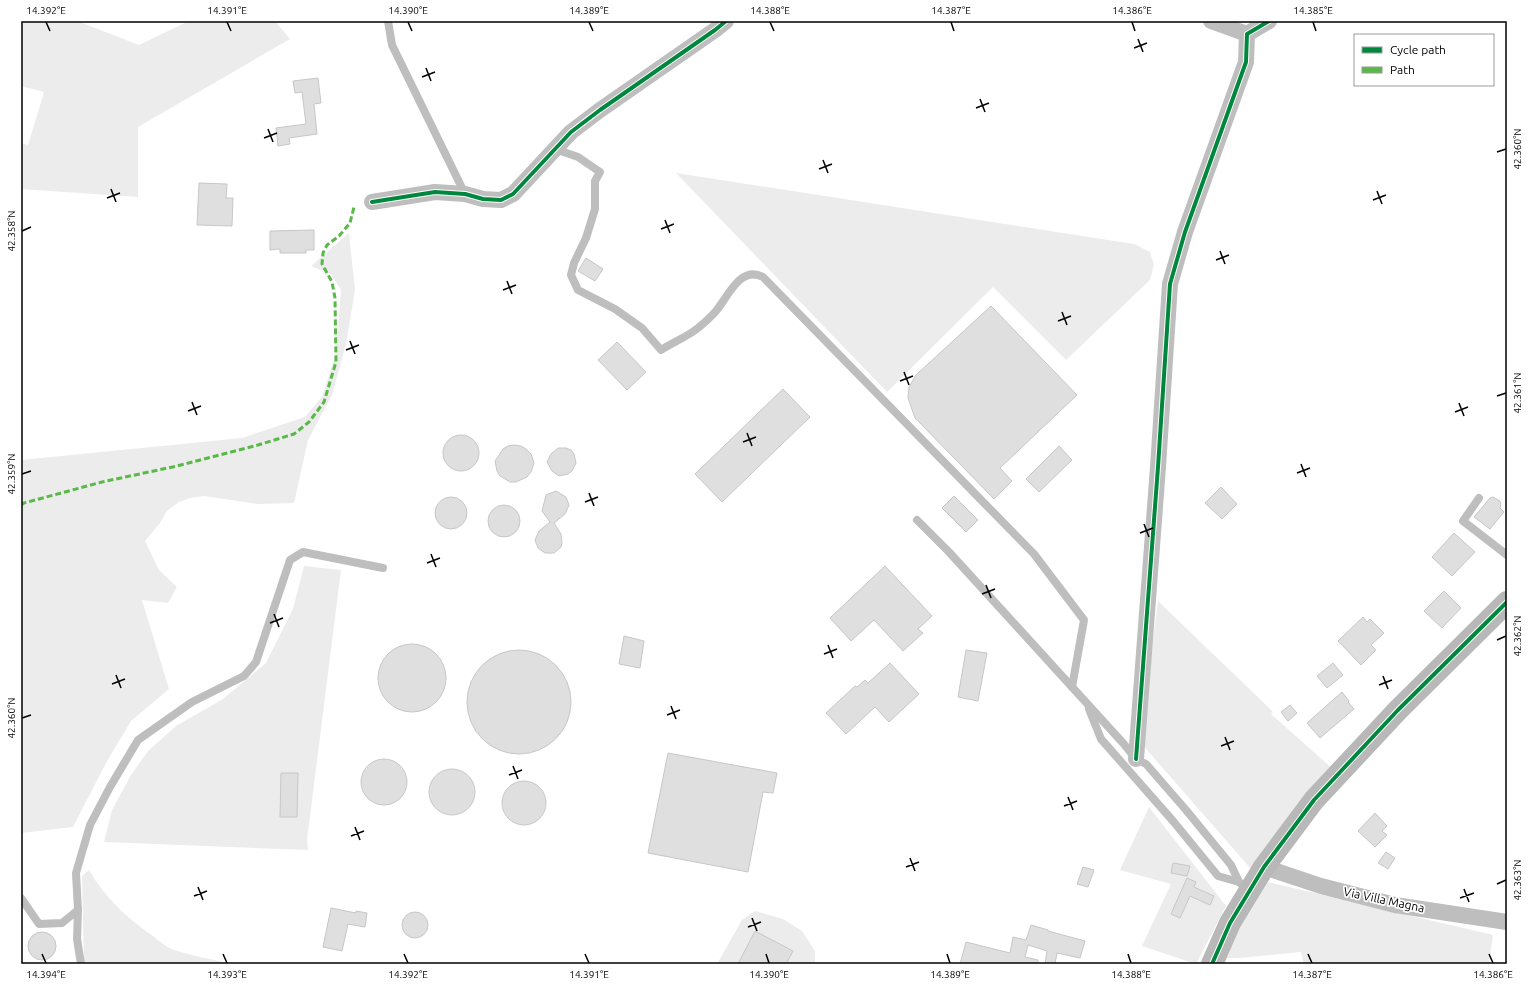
<svg xmlns="http://www.w3.org/2000/svg" width="1528" height="985" font-family="Ubuntu,sans-serif">
  <style>
    .green { fill: #ececec }
    .building { fill: #dfdfdf; stroke: #c7c7c7 }
    .lines { fill: none; stroke-linecap: round; stroke-linejoin: round }
    .lane { stroke: #bebebe; stroke-width: 8 }
    .street { stroke: #bebebe; stroke-width: 16 }
    .secondary { stroke: #b8b8b8; stroke-width: 22 }
    .quiet { stroke: #58b947; stroke-width: 3; stroke-dasharray: 6 3; stroke-linecap: butt }
    .cycleway-casing { stroke: #fff; stroke-width: 6 }
    .cycleway { stroke: #00873e; stroke-width: 4 }
    .ticks { fill: none; stroke: #000; stroke-width: 1.5 }
    .labels { text-anchor: middle; stroke-width: 3.5; stroke-linejoin: round; paint-order: stroke }
    .street-label { font-size: 12px; fill: #000; stroke: #fff }
    .neatline { fill: none; stroke: #000; stroke-width: 1.5 }
    .ticks-label { font-size: 10px; text-anchor: middle; fill: #000 }
  </style>
  <rect width="100%" height="100%" fill="#fff"/>
  <g class="green">
    <path d="M21 21H77L139 45 189 21H275L290 39 138 127V197L21 189V143L28 145 44 92 21 86Z"/>
    <path d="M676 173 1134 244 1150 252 1154 265 1150 280 1066 360 993 287 887 392Z"/>
    <path d="M349 233 355 290 346 344 332 395 308 440 294 503 257 504 204 496 190 498 179 502 167 511 160 523 145 541 159 570 177 587 168 603 142 600 169 689 131 721 107 761 73 827 21 833V460L242 438 305 417 322 397 336 353 341 290 331 274 311 266Z"/>
    <path d="M304 566 341 570 307 840 308 850 104 842 112 810 131 775 148 751 176 726 223 699 266 663 293 609Z"/>
    <path d="M1158 601 1264 703 1273 712 1271 714 1334 770 1251 869 1140 742Z"/>
    <path d="M1149 807 1226 906 1196 964 1142 946 1171 884 1120 870Z"/>
    <path d="M89 870C106 899 126 917 153 936 159 941 166 947 174 950 192 956 212 959 231 964H85L84 959 82 876Z"/>
    <path d="M1268 882 1493 935 1489 964H1304L1301 952 1240 958H1227L1239 930Z"/>
    <path d="M755 911 783 919 802 931 815 951V964H717L742 920Z"/>
  </g>
  <g class="building">
    <path d="M318 78 321 103 314 104 317 134 289 138 290 144 278 146 276 128 306 124 302 92 295 93 293 81Z"/>
    <path d="M199 183 227 184 226 198H233L232 226 197 225Z"/>
    <path d="M314 230V250H306V253H280V249L270 250V231Z"/>
    <path d="M586 258 603 269 595 281 578 271Z"/>
    <path d="M991 306 1077 395 1000 468 1012 481 994 499 915 418 908 398 909 387 916 375Z"/>
    <path d="M617 342 646 372 627 390 598 360Z"/>
    <path d="M783 389 810 417 722 502 695 474Z"/>
    <circle cx="461" cy="453" r="18"/>
    <path d="M514 445 521 446 526 449 531 454 534 463 531 472 527 477 516 482H510L500 476 497 471 495 461 503 449 508 446Z"/>
    <path d="M1059 446 1072 460 1039 492 1026 479Z"/>
    <path d="M558 448H566L571 450 574 454 576 463 572 471 568 474 559 476 552 471 547 462 551 454Z"/>
    <path d="M1221 487 1237 504 1222 519 1205 503Z"/>
    <path d="M556 491 566 497 569 505 565 514 554 523 561 534 562 543 561 547 554 553H545L538 548 535 540 539 531 550 522 542 511 546 495Z"/>
    <path d="M954 496 978 520 966 532 942 508Z"/>
    <circle cx="451" cy="513" r="16"/>
    <path d="M1493 497 1500 501 1501 504 1500 508 1504 512 1490 529 1474 517 1490 498Z"/>
    <circle cx="504" cy="521" r="16"/>
    <path d="M1454 533 1475 552 1452 576 1432 557Z"/>
    <path d="M885 566 932 616 918 629 923 633 903 651 874 620 851 641 830 618Z"/>
    <path d="M1444 591 1461 608 1442 628 1424 611Z"/>
    <path d="M1363 617 1367 622 1370 619 1384 633 1371 645 1376 650 1361 665 1338 641Z"/>
    <path d="M624 636 644 641 640 668 619 664Z"/>
    <circle cx="412" cy="678" r="34"/>
    <path d="M966 650 987 653 978 701 958 697Z"/>
    <circle cx="519" cy="702" r="52"/>
    <path d="M890 663 919 694 889 722 875 707 846 734 826 713 855 686 857 687 865 680 868 683Z"/>
    <path d="M1333 663 1343 675 1327 688 1317 676Z"/>
    <path d="M1342 692 1349 701 1348 702 1354 709 1320 738 1307 723Z"/>
    <path d="M1290 705 1297 713 1288 721 1281 712Z"/>
    <path d="M668 753 777 773 773 793 763 792 748 872 648 853Z"/>
    <circle cx="384" cy="782" r="23"/>
    <circle cx="452" cy="792" r="23"/>
    <path d="M281 773H298L297 817H280Z"/>
    <circle cx="524" cy="803" r="22"/>
    <path d="M1375 813 1387 826 1382 831 1387 835 1375 847 1358 831Z"/>
    <path d="M1386 852 1395 858 1388 869 1378 863Z"/>
    <path d="M1173 863 1190 866 1187 876 1171 873Z"/>
    <path d="M1083 867 1094 870 1088 887 1077 884Z"/>
    <path d="M1187 878 1196 882 1194 887 1214 896 1210 905 1190 896 1180 918 1171 914Z"/>
    <path d="M331 908 356 913V911L367 913 365 927 348 924 342 951 323 947Z"/>
    <circle cx="415" cy="925" r="13"/>
    <path d="M1031 925 1048 930V931L1085 941 1080 958 1057 953 1055 964H1045L1047 951 1028 945 1025 957 1038 960V964H960L966 942 1010 953 1013 937 1026 940Z"/>
    <path d="M755 931 793 951 786 964H738Z"/>
    <circle cx="42" cy="946" r="14"/>
  </g>
  <g class="lines">
    <g class="lane">
      <path d="M388 21 392 45 465 194"/>
      <path d="M555 149 578 157 600 172 595 181V209L586 238 574 263 571 275 578 290 615 309 642 328 661 350C673 342 687 337 698 328 704 323 711 317 716 311 728 297 740 265 763 277L1034 554 1084 620 1072 687"/>
      <path d="M1479 498 1463 521 1507 555"/>
      <path d="M917 520 949 552 1123 743 1136 759 1146 764 1186 810 1231 865 1239 882 1249 891"/>
      <path d="M1089 709 1101 739 1173 821 1218 876 1239 882"/>
      <path d="M21 898 39 924 62 923 78 910 76 873 90 825 110 787 138 740 192 702 244 676 256 662 290 560 303 552 383 568"/>
      <path d="M78 910 77 939 81 964"/>
    </g>
    <g class="street">
      <path d="M1211 21 1247 34"/>
      <path d="M372 202 435 192 465 194 483 199 501 200 513 194 571 132 600 110 715 30 726 21"/>
      <path d="M1136 759 1158 467 1170 284 1185 232 1246 62 1247 34 1269 21"/>
      <path d="M1264 867 1321 886 1395 905 1507 922"/>
    </g>
    <path class="secondary" d="M1212 964 1230 923 1264 867 1314 800 1398 710 1507 602"/>
    <path class="quiet" d="M21 505 24 503 102 482 177 466 258 445 294 434 309 422 324 402 336 362 335 298 332 282 322 264 323 253 327 245 339 236 350 223 354 207"/>
    <defs>
      <g id="cycleway">
        <path d="M372 202 435 192 465 194 483 199 501 200 513 194 571 132 600 110 715 30 726 21"/>
        <path d="M1136 759 1158 467 1170 284 1185 232 1246 62 1247 34 1269 21"/>
        <path d="M1212 964 1230 923 1264 867 1314 800 1398 710 1507 602"/>
      </g>
    </defs>
    <use href="#cycleway" class="cycleway-casing"/>
    <use href="#cycleway" class="cycleway"/>
  </g>
  <path class="ticks" d="M46 22 50 31M227 22 231 31M408 22 412 31M589 22 593 31M770 22 774 31M951 22 954 31M1132 22 1135 31M1313 22 1316 31M1138 39 1143 52M1134 48 1147 43M426 68 431 81M422 77 435 72M980 99 985 112M976 108 989 103M268 129 273 142M264 138 277 133M1497 152 1506 149M823 160 828 173M819 169 832 164M111 189 116 202M1377 191 1382 204M107 198 120 193M1373 200 1386 195M665 220 670 233M661 229 674 224M22 231 31 227M1220 251 1225 264M1216 260 1229 255M507 281 512 294M503 290 516 285M1062 312 1067 325M1058 321 1071 316M350 341 355 354M346 350 359 345M904 372 909 385M900 381 913 376M1497 396 1506 393M192 402 197 415M1459 403 1464 416M188 411 201 406M1455 412 1468 407M747 433 752 446M743 442 756 437M1301 464 1306 477M1297 473 1310 468M22 474 31 471M589 493 594 506M585 502 598 497M1144 524 1149 537M1140 533 1153 528M431 554 436 567M427 563 440 558M986 585 991 598M982 594 995 589M274 614 279 627M270 623 283 618M1497 640 1506 636M828 645 833 658M824 654 837 649M116 675 121 688M1383 676 1388 689M112 684 125 679M1379 685 1392 680M671 706 676 719M667 715 680 710M22 718 31 715M1225 737 1230 750M1221 746 1234 741M513 766 518 779M509 775 522 770M1068 797 1073 810M1064 806 1077 801M355 827 360 840M351 836 364 831M910 858 915 871M906 867 919 862M1497 884 1506 880M198 887 203 900M1464 889 1469 902M194 896 207 891M1460 898 1474 893M752 918 757 931M748 927 761 922M42 954 46 963M223 954 227 963M404 954 408 963M585 954 589 963M766 954 769 963M947 954 950 963M1128 954 1131 963M1308 954 1312 963M1489 954 1493 963"/>
  <g class="labels">
    <g class="street-label">
      <text transform="translate(1384 900) rotate(12)" y="4">Via Villa Magna</text>
    </g>
  </g>
  <rect width="1528" height="985" fill="none" stroke="#ffffff" stroke-width="44"/>
  <rect x="1354" y="34" width="140" height="52" fill="#ffffff" stroke="#999999"/>
  <rect x="1362" y="47" width="20" height="6" fill="#00873e" stroke="#999999"/>
  <text x="1390" y="54" font-size="12" fill="#000000">Cycle path</text>
  <rect x="1362" y="67" width="20" height="6" fill="#58b947" stroke="#999999"/>
  <text x="1390" y="74" font-size="12" fill="#000000">Path</text>
  <rect x="22" y="22" width="1484" height="941" class="neatline"/>
  <g class="ticks-label">
    <text x="46" y="14">14.392°E</text>
    <text x="227" y="14">14.391°E</text>
    <text x="408" y="14">14.390°E</text>
    <text x="589" y="14">14.389°E</text>
    <text x="770" y="14">14.388°E</text>
    <text x="951" y="14">14.387°E</text>
    <text x="1132" y="14">14.386°E</text>
    <text x="1313" y="14">14.385°E</text>
    <text transform="translate(1517 149) rotate(-90)" y="4">42.360°N</text>
    <text transform="translate(11 231) rotate(-90)" y="4">42.358°N</text>
    <text transform="translate(1517 393) rotate(-90)" y="4">42.361°N</text>
    <text transform="translate(11 474) rotate(-90)" y="4">42.359°N</text>
    <text transform="translate(1517 636) rotate(-90)" y="4">42.362°N</text>
    <text transform="translate(11 718) rotate(-90)" y="4">42.360°N</text>
    <text transform="translate(1517 880) rotate(-90)" y="4">42.363°N</text>
    <text x="46" y="978">14.394°E</text>
    <text x="227" y="978">14.393°E</text>
    <text x="408" y="978">14.392°E</text>
    <text x="589" y="978">14.391°E</text>
    <text x="769" y="978">14.390°E</text>
    <text x="950" y="978">14.389°E</text>
    <text x="1131" y="978">14.388°E</text>
    <text x="1312" y="978">14.387°E</text>
    <text x="1493" y="978">14.386°E</text>
  </g>
</svg>
